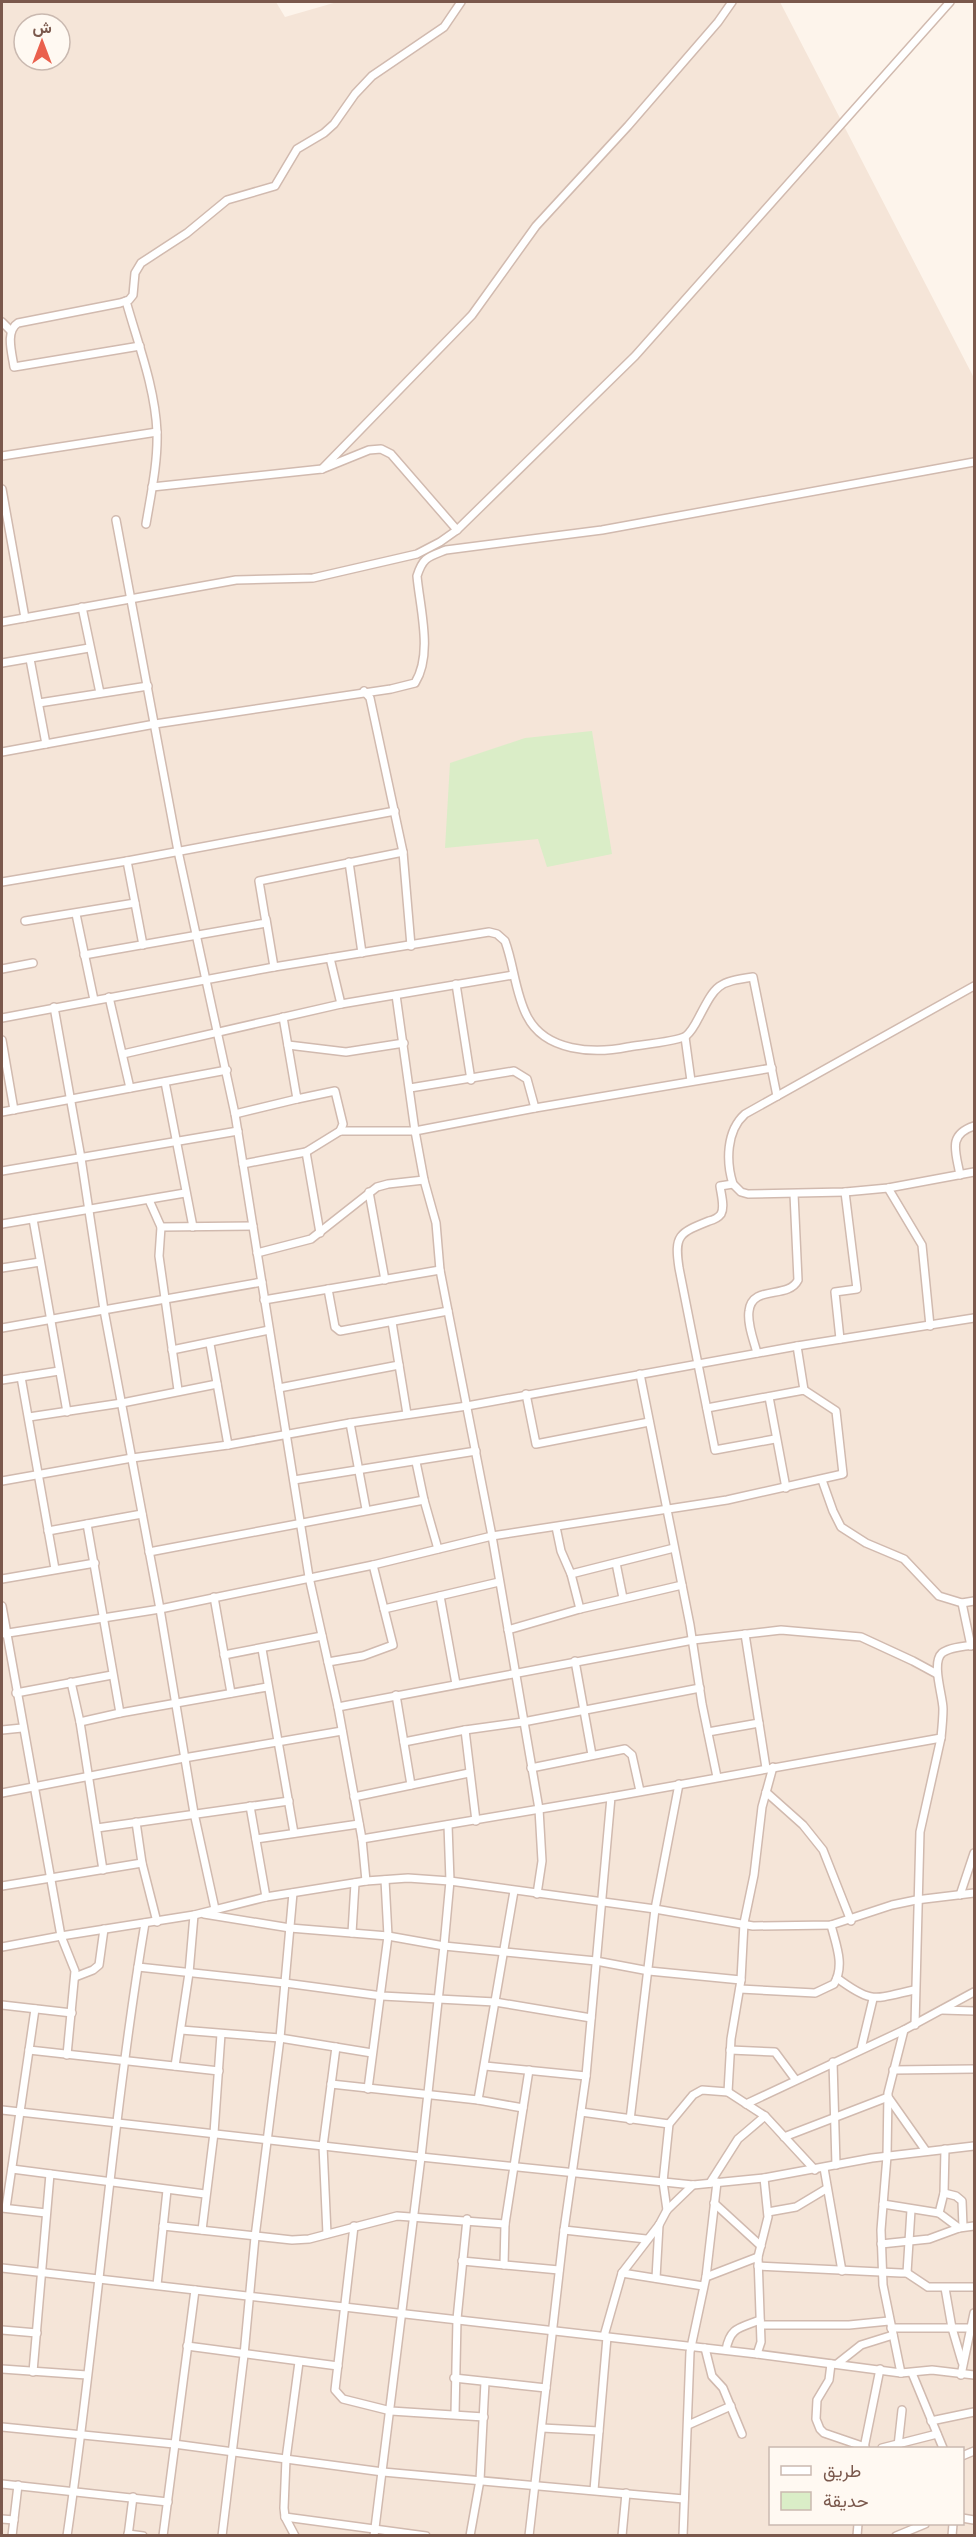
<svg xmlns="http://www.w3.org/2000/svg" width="976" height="2537" font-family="'Work Sans',Vazirmatn,sans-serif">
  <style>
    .residential { fill: #f5e5d8; fill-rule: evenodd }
    .green { fill: #daedc7 }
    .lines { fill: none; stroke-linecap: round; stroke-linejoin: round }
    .minor-casing { stroke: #d1baaf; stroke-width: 10 }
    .minor { stroke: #fff; stroke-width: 7 }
  </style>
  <rect width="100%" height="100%" fill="#fdf4eb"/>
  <path class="residential" d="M2 2H276L285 17 337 2H780L974 378V2535L2 2536ZM24 24H60V60H24ZM770 2448H962V2524H770Z"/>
  <path class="green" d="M592 731 612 854 547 867 538 839 445 848 450 763 525 738Z"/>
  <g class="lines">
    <defs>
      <g id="minor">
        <path d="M126 301C138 344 155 387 157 432 158 462 151 494 146 524"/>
        <path d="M2 322 11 331"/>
        <path d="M140 346 14 367C12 353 5 331 18 323L120 303 129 300 133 295 135 273 141 263 187 233 227 200 275 186 297 149 324 133 334 124 355 94 372 76 444 27 461 2"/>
        <path d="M2 456 157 432"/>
        <path d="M322 469 472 315 536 226 628 126 718 22 732 2"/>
        <path d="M152 487 322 469 369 450 381 449 391 454 457 530"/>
        <path d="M2 489 25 618"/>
        <path d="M116 520 178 851 235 1114 309 1577 338 1707 362 1839 366 1881"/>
        <path d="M82 607 100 693"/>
        <path d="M2 622 236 580 313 578 417 554 440 542 457 530 635 356 950 2"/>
        <path d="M30 659 46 744"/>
        <path d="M2 663 89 648"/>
        <path d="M364 691 370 698 403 852 411 946"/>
        <path d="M39 703 148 686"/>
        <path d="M2 752 155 724 391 689 415 683C433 654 420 609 417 576 423 557 428 557 446 550L602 530 974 462"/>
        <path d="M127 861 143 945"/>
        <path d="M349 862 362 953"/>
        <path d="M2 882 127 861 395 811"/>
        <path d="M76 914 94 1000"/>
        <path d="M266 919 274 967"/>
        <path d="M25 921 135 903"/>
        <path d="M84 955 266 923 259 881 403 852"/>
        <path d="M330 958 341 1004"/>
        <path d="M2 969 33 963"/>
        <path d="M456 984 471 1080"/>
        <path d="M974 986 745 1114C726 1131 726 1162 733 1184L741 1192 748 1194 845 1192 888 1188 974 1172"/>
        <path d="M396 995 415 1131 424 1180 436 1223 440 1270 492 1536 539 1809 542 1861 537 1894"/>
        <path d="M109 997 130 1088"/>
        <path d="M54 1007 81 1158 104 1310 160 1609 194 1813 215 1909"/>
        <path d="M283 1017 297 1099 335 1091 343 1124 340 1131"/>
        <path d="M2 1018 274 967 489 932 497 934 505 941C514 965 515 993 527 1016 545 1052 594 1054 628 1047 640 1045 679 1041 686 1036 692 1031 696 1023 699 1017 716 985 717 982 753 977L777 1096"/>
        <path d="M685 1037 691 1081"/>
        <path d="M2 1040 14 1110"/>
        <path d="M288 1045 346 1052 404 1043"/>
        <path d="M123 1054 341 1004 513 975"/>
        <path d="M165 1082 193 1227"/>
        <path d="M410 1088 514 1071 527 1079 535 1108"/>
        <path d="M2 1112 227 1070"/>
        <path d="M235 1114 297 1099"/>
        <path d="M306 1152 320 1233"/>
        <path d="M243 1164 306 1152 340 1131H415L535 1108 772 1068"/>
        <path d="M2 1171 238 1131"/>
        <path d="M960 1175C956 1152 947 1135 974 1126"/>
        <path d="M733 1184 720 1186C721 1194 725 1207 721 1214 718 1218 713 1220 709 1221 679 1233 674 1235 679 1268L715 1450 775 1439"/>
        <path d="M888 1188 922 1245 930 1326"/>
        <path d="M369 1192 385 1280"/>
        <path d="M149 1200 161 1227 159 1256 178 1390"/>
        <path d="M33 1219 67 1412"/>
        <path d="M2 1224 185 1193"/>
        <path d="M161 1227 253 1226"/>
        <path d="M257 1253 311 1239 377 1187 388 1184 424 1180"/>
        <path d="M2 1268 40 1262"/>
        <path d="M328 1289 335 1327 340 1331 448 1311"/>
        <path d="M264 1300 440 1270"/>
        <path d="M392 1322 407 1414"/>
        <path d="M2 1328 262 1282"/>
        <path d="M840 1339 835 1292 857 1289 845 1192"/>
        <path d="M210 1344 228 1445"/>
        <path d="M797 1346 804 1390"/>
        <path d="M172 1350 269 1330"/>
        <path d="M757 1353C754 1341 747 1324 749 1311 752 1284 788 1300 798 1280L794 1194"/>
        <path d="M640 1374 690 1625 702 1704 717 1777"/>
        <path d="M21 1377 55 1569"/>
        <path d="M2 1380 59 1371"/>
        <path d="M279 1388 399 1365"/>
        <path d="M526 1394 536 1444 649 1422"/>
        <path d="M769 1397 786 1488"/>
        <path d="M29 1417 122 1403 217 1384"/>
        <path d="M350 1423 366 1509"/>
        <path d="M416 1462 424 1500 438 1549"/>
        <path d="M294 1480 476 1451"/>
        <path d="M822 1480 833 1511 841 1527 866 1543 904 1559 939 1596 962 1603 974 1601"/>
        <path d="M2 1481 132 1458 228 1445 350 1423 467 1406 797 1346 974 1318"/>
        <path d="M87 1524 120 1713"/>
        <path d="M556 1527 561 1551 571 1574 580 1609"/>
        <path d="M48 1531 142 1514"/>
        <path d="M149 1552 424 1500"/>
        <path d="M616 1563 623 1598"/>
        <path d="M571 1574 674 1548"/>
        <path d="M2 1579 95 1563"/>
        <path d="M440 1596 456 1684"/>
        <path d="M214 1597 231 1693"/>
        <path d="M962 1603 971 1646"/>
        <path d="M2 1606 61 1936 75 1971 67 2055"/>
        <path d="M384 1609 499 1582"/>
        <path d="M508 1630 580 1609 682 1585"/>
        <path d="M2 1634 160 1609 373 1565 492 1536 727 1500 843 1474 836 1411 804 1390 707 1408"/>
        <path d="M745 1634 766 1768"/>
        <path d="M262 1649 294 1833"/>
        <path d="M224 1655 322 1636"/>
        <path d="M575 1661 592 1755"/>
        <path d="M328 1662 363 1656 393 1645 373 1565"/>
        <path d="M71 1682 80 1722 103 1870"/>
        <path d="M16 1693 112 1675"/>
        <path d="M396 1695 411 1785"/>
        <path d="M338 1707 693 1640 781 1630 861 1637 913 1661 937 1674"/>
        <path d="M80 1722 120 1713 267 1687"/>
        <path d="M2 1730 22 1728"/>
        <path d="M465 1730 476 1821"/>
        <path d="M708 1732 759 1723"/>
        <path d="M404 1742 465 1730 523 1722 700 1688"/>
        <path d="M531 1768 625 1749 632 1755 640 1791"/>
        <path d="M766 1792 803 1825 823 1850 851 1921"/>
        <path d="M2 1793 184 1758 342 1731"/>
        <path d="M354 1797 469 1773"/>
        <path d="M250 1806 266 1897"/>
        <path d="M136 1822 142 1863 157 1922"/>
        <path d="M97 1828 289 1801"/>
        <path d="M256 1839 359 1824"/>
        <path d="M362 1839 611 1797"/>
        <path d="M2 1886 142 1863"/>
        <path d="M960 1895 974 1853"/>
        <path d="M204 1914 290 1928 388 1936 444 1946 596 1961 649 1971 741 1980"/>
        <path d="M352 1933 355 1883"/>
        <path d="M2 1947 61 1936 194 1915 266 1897 366 1881 408 1878 450 1881 655 1909 753 1926 831 1925 892 1905 916 1900 974 1893"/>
        <path d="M138 1967 285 1983 382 1996 495 2002 591 2018"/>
        <path d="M75 1977 93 1970 99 1965 104 1929"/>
        <path d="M837 1978C872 2004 874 1999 914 1990"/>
        <path d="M740 1989 815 1993 834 1984C845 1965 836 1945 831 1925"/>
        <path d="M2 2005 72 2013"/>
        <path d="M942 2010 974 2011"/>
        <path d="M915 2025 920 1832 941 1738"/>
        <path d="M181 2030 280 2038 372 2053"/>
        <path d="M861 2049 873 1999"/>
        <path d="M29 2050 219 2071"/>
        <path d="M730 2050 775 2052 795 2079"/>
        <path d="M833 2062 836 2165"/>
        <path d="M175 2066 189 1973 194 1915"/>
        <path d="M485 2066 586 2076"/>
        <path d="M893 2070 974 2069"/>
        <path d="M331 2084 478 2100 523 2108"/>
        <path d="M368 2089 388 1936 385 1880"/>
        <path d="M728 2092 731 2039 741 1980 744 1923 754 1875 762 1807 773 1767"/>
        <path d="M478 2100 514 1891"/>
        <path d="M746 2104 904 2030 974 1992"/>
        <path d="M2 2110 421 2157 693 2185 764 2178 872 2158 974 2146"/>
        <path d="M581 2112 669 2124"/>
        <path d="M630 2120 655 1909 679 1784"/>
        <path d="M784 2137 888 2097 926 2151"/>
        <path d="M824 2168 842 2271"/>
        <path d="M12 2169 205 2194"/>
        <path d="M710 2183 738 2139 765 2116"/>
        <path d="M944 2193 956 2196 962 2201 963 2227"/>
        <path d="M714 2203 761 2246"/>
        <path d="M883 2204 939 2213 959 2228"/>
        <path d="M2 2208 46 2213"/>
        <path d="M6 2208 35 2009"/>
        <path d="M667 2210 663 2182 669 2124 693 2095 702 2090 728 2092 765 2116 815 2170"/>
        <path d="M768 2212 796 2207 826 2189"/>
        <path d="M939 2213 944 2193 945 2149"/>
        <path d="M163 2226 292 2240 309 2239 397 2216 505 2224"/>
        <path d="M354 2226 335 2390 343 2399 391 2411 484 2417"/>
        <path d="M202 2230 214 2133 221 2034"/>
        <path d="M564 2230 646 2239"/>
        <path d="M327 2234 323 2146 336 2047"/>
        <path d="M881 2244 929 2239 959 2228 974 2226"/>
        <path d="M462 2261 559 2270"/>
        <path d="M504 2265 505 2224 529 2070"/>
        <path d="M758 2266 901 2273H907L928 2287H974"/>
        <path d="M2 2268 757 2354 901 2373 932 2370 974 2375"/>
        <path d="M622 2273 703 2286"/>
        <path d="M907 2273 911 2210"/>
        <path d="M706 2277 758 2257"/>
        <path d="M656 2278 659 2225"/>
        <path d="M157 2285 167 2190"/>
        <path d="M945 2288 952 2328 962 2362"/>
        <path d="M761 2325H849L889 2321"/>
        <path d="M891 2328H971"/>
        <path d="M2 2330 37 2333"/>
        <path d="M604 2336 622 2273 659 2225 667 2210 693 2185"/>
        <path d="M187 2346 338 2366"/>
        <path d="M705 2348 712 2376 723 2388 742 2434"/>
        <path d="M726 2350C730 2327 740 2328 760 2320"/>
        <path d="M757 2354 761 2342 758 2257 768 2217 764 2178"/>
        <path d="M831 2364 829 2380 817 2400 816 2419 820 2429 824 2433 865 2447"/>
        <path d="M837 2364 861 2345 893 2335"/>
        <path d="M2 2369 87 2375"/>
        <path d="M33 2372 50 2174"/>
        <path d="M901 2373 883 2285 881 2230 887 2156 888 2093 904 2030"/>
        <path d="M912 2373 943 2448"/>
        <path d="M961 2375 974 2313"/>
        <path d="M454 2378 546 2388"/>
        <path d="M455 2414 457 2319 467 2219"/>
        <path d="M931 2421 974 2412"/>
        <path d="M688 2425 731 2406"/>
        <path d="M2 2427 174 2444 383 2472 684 2499"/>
        <path d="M542 2428 599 2431"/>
        <path d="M898 2446 902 2410"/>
        <path d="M864 2448 880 2369"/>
        <path d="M882 2448 937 2434"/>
        <path d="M962 2456 974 2451"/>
        <path d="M2 2484 168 2502"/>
        <path d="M594 2490 607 2337"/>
        <path d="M285 2517 426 2536"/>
        <path d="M962 2518 974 2520"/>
        <path d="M2 2519 14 2520"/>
        <path d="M128 2534 143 2536"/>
        <path d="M12 2536 18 2485"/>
        <path d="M67 2536C97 2332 111 2126 145 1923"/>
        <path d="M128 2536 133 2497"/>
        <path d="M163 2536 195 2290"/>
        <path d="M222 2536 244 2355 255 2237 280 2038 293 1893"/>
        <path d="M295 2536 285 2517 284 2508 286 2459 299 2362"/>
        <path d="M374 2536 421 2157 444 1946 450 1881 448 1825"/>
        <path d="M470 2536 480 2480 485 2382"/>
        <path d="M529 2536 564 2230 586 2076 611 1797 941 1738C942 1728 943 1718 943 1709 943 1696 931 1663 942 1653 949 1647 966 1646 974 1645"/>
        <path d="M622 2536 626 2493"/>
        <path d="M683 2536 690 2352 706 2277 717 2182"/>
        <path d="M857 2536 858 2524"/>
        <path d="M896 2536 925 2524"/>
        <path d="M952 2536 953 2524"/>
      </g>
    </defs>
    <use href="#minor" class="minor-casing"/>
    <use href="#minor" class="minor"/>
  </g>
  <rect width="976" height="2537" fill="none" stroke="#7a584c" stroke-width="6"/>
  <rect x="769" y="2447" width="195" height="78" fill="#fff9f2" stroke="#cab9b0" stroke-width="1.5"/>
  <rect x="781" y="2466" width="30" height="9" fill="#ffffff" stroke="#cab9b0" stroke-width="1.5"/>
  <text x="823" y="2477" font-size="18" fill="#7a584c">طريق</text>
  <rect x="781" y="2492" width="30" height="18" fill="#daedc7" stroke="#cab9b0" stroke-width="1.5"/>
  <text x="823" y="2507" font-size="18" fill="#7a584c">حديقة</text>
  <g transform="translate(42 42)"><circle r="28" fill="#fff9f2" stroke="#cab9b0" stroke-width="1.5"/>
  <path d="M0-4.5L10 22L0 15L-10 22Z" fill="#ea604d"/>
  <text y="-9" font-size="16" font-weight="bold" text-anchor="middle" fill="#7a584c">ش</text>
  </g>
</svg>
